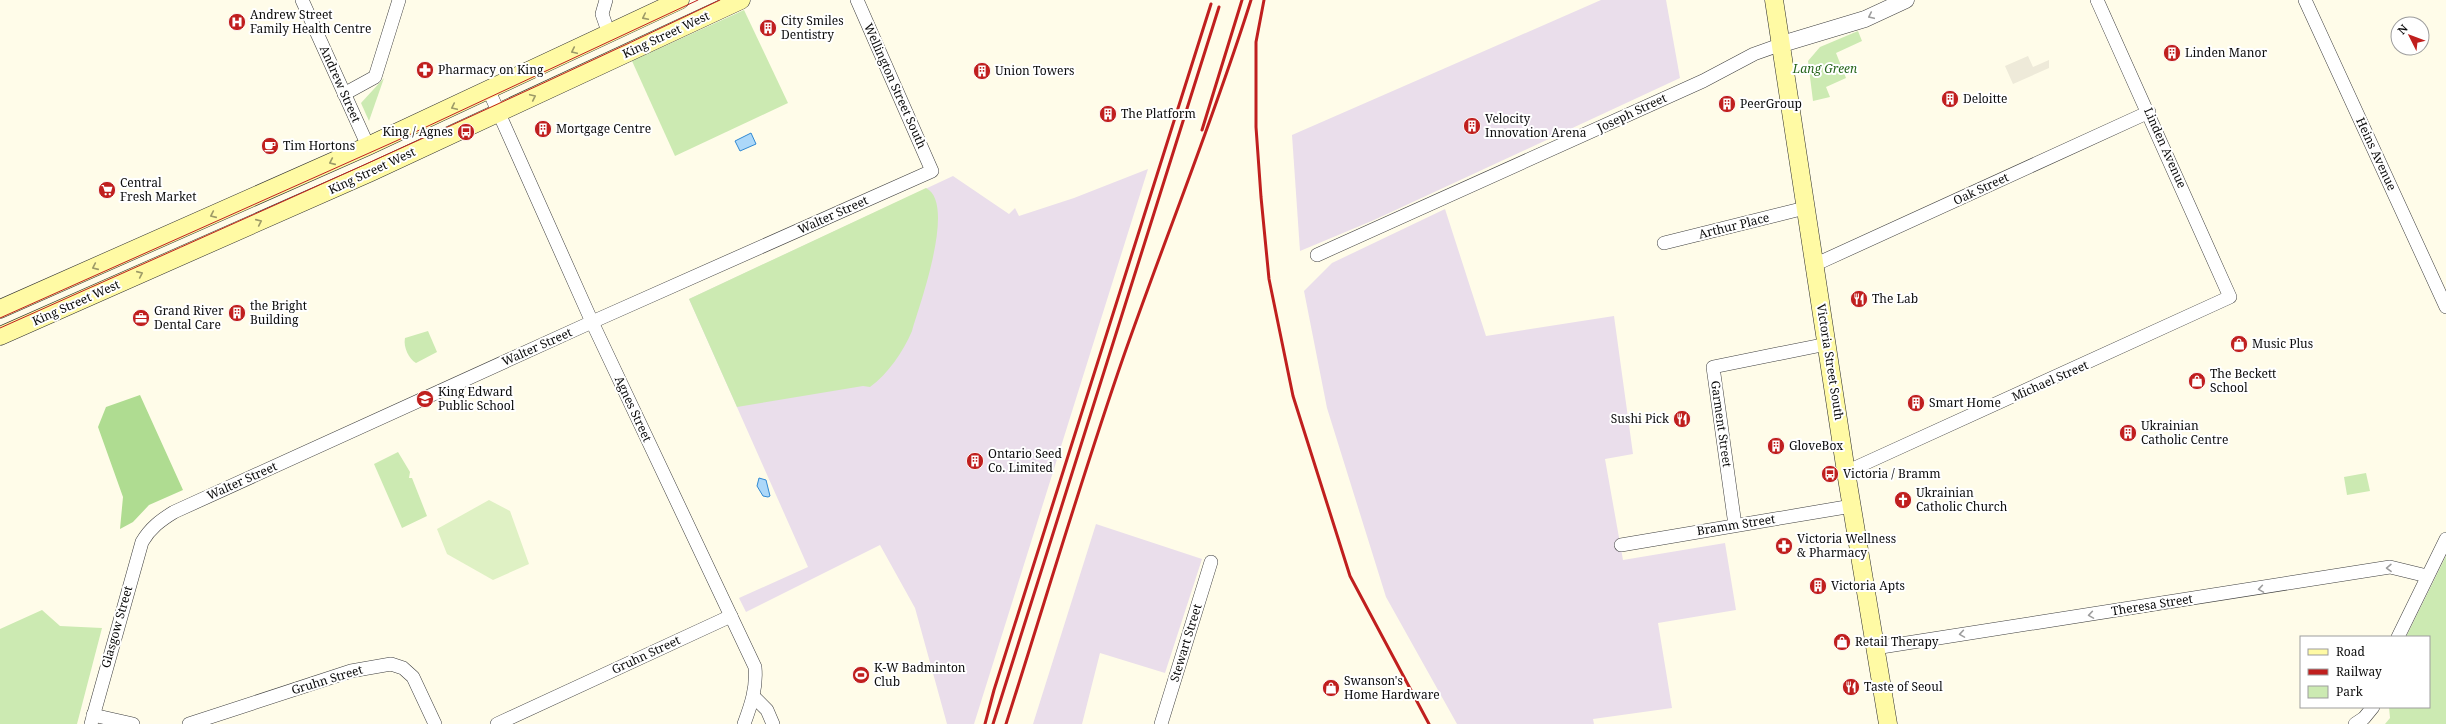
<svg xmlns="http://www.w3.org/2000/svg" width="2446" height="724" font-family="'Noto Serif',serif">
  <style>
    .industrial { fill: #eadeeb }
    .green { fill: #cceab2 }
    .forest { fill: #afdc91 }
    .pitch { fill: #dff1c4 }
    .plaza { fill: #eeead9 }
    .water { fill: #acd8f9; stroke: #3089d3 }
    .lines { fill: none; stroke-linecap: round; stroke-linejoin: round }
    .minor-casing { stroke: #3e3e3e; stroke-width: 14 }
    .tertiary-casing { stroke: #3e3e3e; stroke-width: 17 }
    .secondary-casing { stroke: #2d2d2d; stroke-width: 19 }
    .minor { stroke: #fff; stroke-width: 13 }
    .tertiary { stroke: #fff; stroke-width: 16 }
    .secondary { stroke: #fffaa4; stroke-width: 18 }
    .tram { stroke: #c01f1e; stroke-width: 1 }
    .rail { stroke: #c01f1e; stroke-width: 3 }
    .oneway { stroke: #9d9d9d }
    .oneway2 { stroke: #9d9a67 }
    .labels { text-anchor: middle; stroke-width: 4; stroke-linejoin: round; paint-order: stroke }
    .poi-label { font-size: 12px; fill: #0b0b0b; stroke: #fff; text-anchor: start }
    .street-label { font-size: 12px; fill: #0b0b0b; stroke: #fff }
    .park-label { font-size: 12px; font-style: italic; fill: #25651a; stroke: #fff }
  </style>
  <rect width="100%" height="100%" fill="#fffce9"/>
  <g class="industrial">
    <path d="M1601 0H1666L1680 78 1374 220 1300 251 1292 135Z"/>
    <path d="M1148 169 974 724H947L915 608 880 545 746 612 739 598 808 567 689 299 953 176 1009 214 1015 208 1019 216 1074 198Z"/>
    <path d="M1445 209 1486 336 1614 316 1633 454 1605 459 1623 560 1725 543 1736 610 1658 623 1672 708 1593 719 1594 724H1457L1386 597 1327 408 1304 291 1332 263Z"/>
    <path d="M1096 524 1202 559 1165 673 1100 653 1082 724H1033Z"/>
  </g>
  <g class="green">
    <path d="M744 10 788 103 675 156 632 61Z"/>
    <path d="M1858 31 1862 41 1836 53 1846 78 1826 87 1830 97 1813 101 1808 61 1820 47Z"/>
    <path d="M384 78 369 121 361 103Z"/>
    <path d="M926 188C957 203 919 306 912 331 903 352 888 374 870 387L863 386 737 407 689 299Z"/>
    <path d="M428 331 437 352 416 363C409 359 403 347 405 338Z"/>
    <path d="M398 452 410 472 409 478H412L427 516 402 528 374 464Z"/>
    <path d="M2366 473 2370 491 2347 495 2344 477Z"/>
    <path d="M2446 556V724H2385L2390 718 2389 707H2429V637H2406Z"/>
    <path d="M42 610 60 626 102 628 77 724H0V629Z"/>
  </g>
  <path class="forest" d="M140 395 183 490 149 505 133 522 120 529 123 497 98 427 106 407Z"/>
  <path class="pitch" d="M489 500 510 511 529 564 493 580 447 554 437 529Z"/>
  <path class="plaza" d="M2028 56 2033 67 2049 60V68L2013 84 2005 66Z"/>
  <g class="water">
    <path d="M751 133 756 144 740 151 735 141Z"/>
    <path d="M759 478 766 480 770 496 768 497 763 496 757 486Z"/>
  </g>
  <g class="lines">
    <defs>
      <g id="minor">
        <path d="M302 0 368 146"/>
        <path d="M606 0 602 14 609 34"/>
        <path d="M2305 0 2446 307"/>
        <path d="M489 91 592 322 755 667C757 688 751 705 744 724"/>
        <path d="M344 94 375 77 399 0"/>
        <path d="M1664 243 1805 208"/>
        <path d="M1317 255 1703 81 1754 54 1782 44"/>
        <path d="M1814 265 2149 112"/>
        <path d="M1846 472 2230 297 2097 0"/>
        <path d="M1735 525 1713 367 1827 344"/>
        <path d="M1621 545 1852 506"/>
        <path d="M2398 637 2446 539"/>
        <path d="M1875 648 2390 567 2427 576"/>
        <path d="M754 697 767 710 773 724"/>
        <path d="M93 715 133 724"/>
        <path d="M91 724 142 542C150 528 161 520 174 512L592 322 932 171 857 0"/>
        <path d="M189 724 351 671 391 664 403 668 413 677 435 724"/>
        <path d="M497 724 731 616"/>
        <path d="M1161 724 1211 562"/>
        <path d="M2355 724 2364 718 2373 707"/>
      </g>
      <path id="tertiary" d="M1782 44 1865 19 1906 0"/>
      <g id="secondary">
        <path d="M1774 0 1846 472 1888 724"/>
        <path d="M0 309 368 146 680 0"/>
        <path d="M0 336 371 172 741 0"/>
      </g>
    </defs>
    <use href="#minor" class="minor-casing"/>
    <use href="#tertiary" class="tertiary-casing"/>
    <use href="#secondary" class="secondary-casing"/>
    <use href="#minor" class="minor"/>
    <use href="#tertiary" class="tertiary"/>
    <use href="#secondary" class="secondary"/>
    <g class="tram">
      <path d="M0 318 396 141 698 0"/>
      <path d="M0 328C241 220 482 114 720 0"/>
    </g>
    <g class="rail">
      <path d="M1264 0 1256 42V127L1261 197 1269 279 1293 396 1350 576 1429 724"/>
      <path d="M1202 130 1242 0"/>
      <path d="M985 724 994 690 1211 4"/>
      <path d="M993 724 1219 7"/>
      <path d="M1006 724C1045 602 1081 479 1123 358 1165 238 1213 121 1251 0"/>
    </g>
  </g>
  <defs><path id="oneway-chevron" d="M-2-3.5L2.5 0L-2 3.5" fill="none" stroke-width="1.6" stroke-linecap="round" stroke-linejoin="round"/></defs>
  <g class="oneway">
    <use href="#oneway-chevron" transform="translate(1871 16) rotate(155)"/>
    <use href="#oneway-chevron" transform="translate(2389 568) rotate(179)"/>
    <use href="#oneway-chevron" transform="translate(2261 589) rotate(171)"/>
    <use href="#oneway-chevron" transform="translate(2091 615) rotate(171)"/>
    <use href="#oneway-chevron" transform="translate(1962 634) rotate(171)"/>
  </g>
  <g class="oneway2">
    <use href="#oneway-chevron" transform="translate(645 17) rotate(154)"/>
    <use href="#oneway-chevron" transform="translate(574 51) rotate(155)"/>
    <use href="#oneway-chevron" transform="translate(533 97) rotate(-25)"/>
    <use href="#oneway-chevron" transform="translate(454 107) rotate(155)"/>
    <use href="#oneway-chevron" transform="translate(332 162) rotate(156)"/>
    <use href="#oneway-chevron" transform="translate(213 215) rotate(156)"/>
    <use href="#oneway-chevron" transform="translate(259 222) rotate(-24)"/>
    <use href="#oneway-chevron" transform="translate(95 267) rotate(156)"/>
    <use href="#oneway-chevron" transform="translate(140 274) rotate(-24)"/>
  </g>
  <defs>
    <symbol id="hospital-disc" viewBox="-11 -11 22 22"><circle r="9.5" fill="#c01f1e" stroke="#fff"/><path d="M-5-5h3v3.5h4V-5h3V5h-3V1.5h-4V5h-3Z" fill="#fff"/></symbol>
    <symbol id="building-disc" viewBox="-11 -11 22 22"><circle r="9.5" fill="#c01f1e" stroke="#fff"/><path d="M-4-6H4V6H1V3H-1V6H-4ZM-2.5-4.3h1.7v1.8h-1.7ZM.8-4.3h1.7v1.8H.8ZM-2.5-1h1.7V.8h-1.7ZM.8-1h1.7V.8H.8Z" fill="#fff"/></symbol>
    <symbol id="pharmacy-disc" viewBox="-11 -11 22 22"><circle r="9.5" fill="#c01f1e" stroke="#fff"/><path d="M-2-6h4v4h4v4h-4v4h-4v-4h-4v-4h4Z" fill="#fff"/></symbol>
    <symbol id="bus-disc" viewBox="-11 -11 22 22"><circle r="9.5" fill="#c01f1e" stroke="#fff"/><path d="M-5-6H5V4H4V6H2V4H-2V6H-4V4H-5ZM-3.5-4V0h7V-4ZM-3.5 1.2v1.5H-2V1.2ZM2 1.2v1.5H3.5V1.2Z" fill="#fff"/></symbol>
    <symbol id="cafe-disc" viewBox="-11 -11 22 22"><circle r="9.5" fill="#c01f1e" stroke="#fff"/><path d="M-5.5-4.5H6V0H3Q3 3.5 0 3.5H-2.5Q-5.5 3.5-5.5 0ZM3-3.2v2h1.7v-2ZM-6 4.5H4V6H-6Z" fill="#fff"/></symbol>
    <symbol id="supermarket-disc" viewBox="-11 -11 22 22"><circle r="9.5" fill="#c01f1e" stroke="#fff"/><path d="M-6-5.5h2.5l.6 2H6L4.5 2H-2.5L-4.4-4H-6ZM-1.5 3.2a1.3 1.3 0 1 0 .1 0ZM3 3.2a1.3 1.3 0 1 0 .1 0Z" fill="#fff"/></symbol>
    <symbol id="restaurant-disc" viewBox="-11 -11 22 22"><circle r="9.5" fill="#c01f1e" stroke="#fff"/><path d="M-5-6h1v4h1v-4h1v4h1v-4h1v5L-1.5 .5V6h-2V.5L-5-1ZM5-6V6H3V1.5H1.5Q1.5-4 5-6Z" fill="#fff"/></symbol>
    <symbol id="office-disc" viewBox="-11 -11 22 22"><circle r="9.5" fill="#c01f1e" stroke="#fff"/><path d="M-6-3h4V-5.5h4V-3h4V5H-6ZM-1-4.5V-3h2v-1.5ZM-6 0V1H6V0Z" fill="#fff"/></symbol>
    <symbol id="shop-disc" viewBox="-11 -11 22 22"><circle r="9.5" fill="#c01f1e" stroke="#fff"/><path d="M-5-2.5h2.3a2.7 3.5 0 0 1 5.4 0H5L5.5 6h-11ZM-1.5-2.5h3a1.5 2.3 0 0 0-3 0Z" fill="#fff"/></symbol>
    <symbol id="school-disc" viewBox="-11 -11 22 22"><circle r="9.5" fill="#c01f1e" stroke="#fff"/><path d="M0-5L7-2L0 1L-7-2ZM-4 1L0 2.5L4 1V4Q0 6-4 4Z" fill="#fff"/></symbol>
    <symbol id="church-disc" viewBox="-11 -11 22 22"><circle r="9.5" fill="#c01f1e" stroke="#fff"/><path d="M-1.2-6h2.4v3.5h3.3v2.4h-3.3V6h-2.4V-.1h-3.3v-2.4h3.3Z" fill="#fff"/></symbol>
    <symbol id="stadium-disc" viewBox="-11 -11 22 22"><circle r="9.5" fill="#c01f1e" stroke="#fff"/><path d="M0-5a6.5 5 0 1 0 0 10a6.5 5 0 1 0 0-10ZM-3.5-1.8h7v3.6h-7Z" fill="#fff"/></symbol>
  </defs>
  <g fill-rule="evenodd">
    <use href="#hospital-disc" x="227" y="12" width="20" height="20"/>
    <use href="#building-disc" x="758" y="18" width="20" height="20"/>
    <use href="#building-disc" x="2162" y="43" width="20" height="20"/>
    <use href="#pharmacy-disc" x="415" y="60" width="20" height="20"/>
    <use href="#building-disc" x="972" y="61" width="20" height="20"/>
    <use href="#building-disc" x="1940" y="89" width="20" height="20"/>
    <use href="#building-disc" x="1717" y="94" width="20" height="20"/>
    <use href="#building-disc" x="1098" y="104" width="20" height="20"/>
    <use href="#building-disc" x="1462" y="116" width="20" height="20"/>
    <use href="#building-disc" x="533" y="119" width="20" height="20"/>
    <use href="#bus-disc" x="456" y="122" width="20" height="20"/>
    <use href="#cafe-disc" x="260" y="136" width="20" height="20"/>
    <use href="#supermarket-disc" x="97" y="180" width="20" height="20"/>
    <use href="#restaurant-disc" x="1849" y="289" width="20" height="20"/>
    <use href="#building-disc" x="227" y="303" width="20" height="20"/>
    <use href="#office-disc" x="131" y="308" width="20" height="20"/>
    <use href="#shop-disc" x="2229" y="334" width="20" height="20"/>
    <use href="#shop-disc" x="2187" y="371" width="20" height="20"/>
    <use href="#school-disc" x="415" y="389" width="20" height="20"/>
    <use href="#building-disc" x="1906" y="393" width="20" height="20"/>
    <use href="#restaurant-disc" x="1672" y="409" width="20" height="20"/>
    <use href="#building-disc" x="2118" y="423" width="20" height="20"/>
    <use href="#building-disc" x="1766" y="436" width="20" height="20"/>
    <use href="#building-disc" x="965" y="451" width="20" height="20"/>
    <use href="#bus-disc" x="1820" y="464" width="20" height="20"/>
    <use href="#church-disc" x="1893" y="490" width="20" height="20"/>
    <use href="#pharmacy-disc" x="1774" y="536" width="20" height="20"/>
    <use href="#building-disc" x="1808" y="576" width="20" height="20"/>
    <use href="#shop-disc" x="1832" y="632" width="20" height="20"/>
    <use href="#stadium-disc" x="851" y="665" width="20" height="20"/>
    <use href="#restaurant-disc" x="1841" y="677" width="20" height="20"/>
    <use href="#shop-disc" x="1321" y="678" width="20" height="20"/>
  </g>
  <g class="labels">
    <g class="poi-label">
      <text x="250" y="19">Andrew Street<tspan x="250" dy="14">Family Health Centre</tspan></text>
      <text x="781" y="25">City Smiles<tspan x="781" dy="14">Dentistry</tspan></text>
      <text x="2185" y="57">Linden Manor</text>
      <text x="438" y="74">Pharmacy on King</text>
      <text x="995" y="75">Union Towers</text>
      <text x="1963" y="103">Deloitte</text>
      <text x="1740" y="108">PeerGroup</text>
      <text x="1121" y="118">The Platform</text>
      <text x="1485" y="123">Velocity<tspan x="1485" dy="14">Innovation Arena</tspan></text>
      <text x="556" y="133">Mortgage Centre</text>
      <text x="453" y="136" text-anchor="end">King / Agnes</text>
      <text x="283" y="150">Tim Hortons</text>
      <text x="120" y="187">Central<tspan x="120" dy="14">Fresh Market</tspan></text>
      <text x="1872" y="303">The Lab</text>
      <text x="250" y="310">the Bright<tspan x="250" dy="14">Building</tspan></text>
      <text x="154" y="315">Grand River<tspan x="154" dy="14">Dental Care</tspan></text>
      <text x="2252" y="348">Music Plus</text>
      <text x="2210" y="378">The Beckett<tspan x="2210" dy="14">School</tspan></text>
      <text x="438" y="396">King Edward<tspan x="438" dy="14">Public School</tspan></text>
      <text x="1929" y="407">Smart Home</text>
      <text x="1669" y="423" text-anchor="end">Sushi Pick</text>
      <text x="2141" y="430">Ukrainian<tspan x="2141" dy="14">Catholic Centre</tspan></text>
      <text x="1789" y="450">GloveBox</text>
      <text x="988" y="458">Ontario Seed<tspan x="988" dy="14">Co. Limited</tspan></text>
      <text x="1843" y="478">Victoria / Bramm</text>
      <text x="1916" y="497">Ukrainian<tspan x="1916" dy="14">Catholic Church</tspan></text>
      <text x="1797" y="543">Victoria Wellness<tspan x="1797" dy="14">&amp; Pharmacy</tspan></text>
      <text x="1831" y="590">Victoria Apts</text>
      <text x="1855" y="646">Retail Therapy</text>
      <text x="874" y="672">K-W Badminton<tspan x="874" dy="14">Club</tspan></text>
      <text x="1344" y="685">Swanson's<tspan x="1344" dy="14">Home Hardware</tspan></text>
      <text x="1864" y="691">Taste of Seoul</text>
    </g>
    <g class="street-label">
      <text transform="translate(666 35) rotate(-25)" y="4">King Street West</text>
      <text transform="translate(340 84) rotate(66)" y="4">Andrew Street</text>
      <text transform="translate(895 86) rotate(66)" y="4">Wellington Street South</text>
      <text transform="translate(1632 113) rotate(-25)" y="4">Joseph Street</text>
      <text transform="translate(2165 148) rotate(66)" y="4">Linden Avenue</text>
      <text transform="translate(2376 154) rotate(65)" y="4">Heins Avenue</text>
      <text transform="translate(372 171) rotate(-25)" y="4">King Street West</text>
      <text transform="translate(1981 189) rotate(-25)" y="4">Oak Street</text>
      <text transform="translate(833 215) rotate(-24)" y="4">Walter Street</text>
      <text transform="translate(1734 226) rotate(-14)" y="4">Arthur Place</text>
      <text transform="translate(76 303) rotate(-24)" y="4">King Street West</text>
      <text transform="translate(537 347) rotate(-24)" y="4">Walter Street</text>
      <text transform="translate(1830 362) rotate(81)" y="4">Victoria Street South</text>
      <text transform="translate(2050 381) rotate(-24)" y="4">Michael Street</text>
      <text transform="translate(633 409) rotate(65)" y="4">Agnes Street</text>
      <text transform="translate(1721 424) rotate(82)" y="4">Garment Street</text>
      <text transform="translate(242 481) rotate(-24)" y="4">Walter Street</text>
      <text transform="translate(1736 525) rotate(-9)" y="4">Bramm Street</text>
      <text transform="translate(2152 605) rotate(-9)" y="4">Theresa Street</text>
      <text transform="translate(117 627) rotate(-74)" y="4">Glasgow Street</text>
      <text transform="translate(1186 643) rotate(-73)" y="4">Stewart Street</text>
      <text transform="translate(646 655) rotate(-25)" y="4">Gruhn Street</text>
      <text transform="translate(327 680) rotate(-17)" y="4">Gruhn Street</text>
    </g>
    <g class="park-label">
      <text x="1825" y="73">Lang Green</text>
    </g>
  </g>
  <rect x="2300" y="636" width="130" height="72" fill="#ffffff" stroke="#9d9d9d"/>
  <rect x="2308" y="649" width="20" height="6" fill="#fffaa4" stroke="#9d9d9d"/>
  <text x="2336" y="656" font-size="12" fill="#0b0b0b">Road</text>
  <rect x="2308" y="669" width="20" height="6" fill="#c01f1e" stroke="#9d9d9d"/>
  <text x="2336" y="676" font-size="12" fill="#0b0b0b">Railway</text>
  <rect x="2308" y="686" width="20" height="12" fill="#cceab2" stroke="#9d9d9d"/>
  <text x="2336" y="696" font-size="12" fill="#0b0b0b">Park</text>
  <g transform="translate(2410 36) rotate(312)"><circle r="19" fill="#ffffff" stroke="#9d9d9d"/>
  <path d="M0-3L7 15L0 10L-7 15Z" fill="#c01f1e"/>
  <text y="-6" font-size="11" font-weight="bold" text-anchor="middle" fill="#0b0b0b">N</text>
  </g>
</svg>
